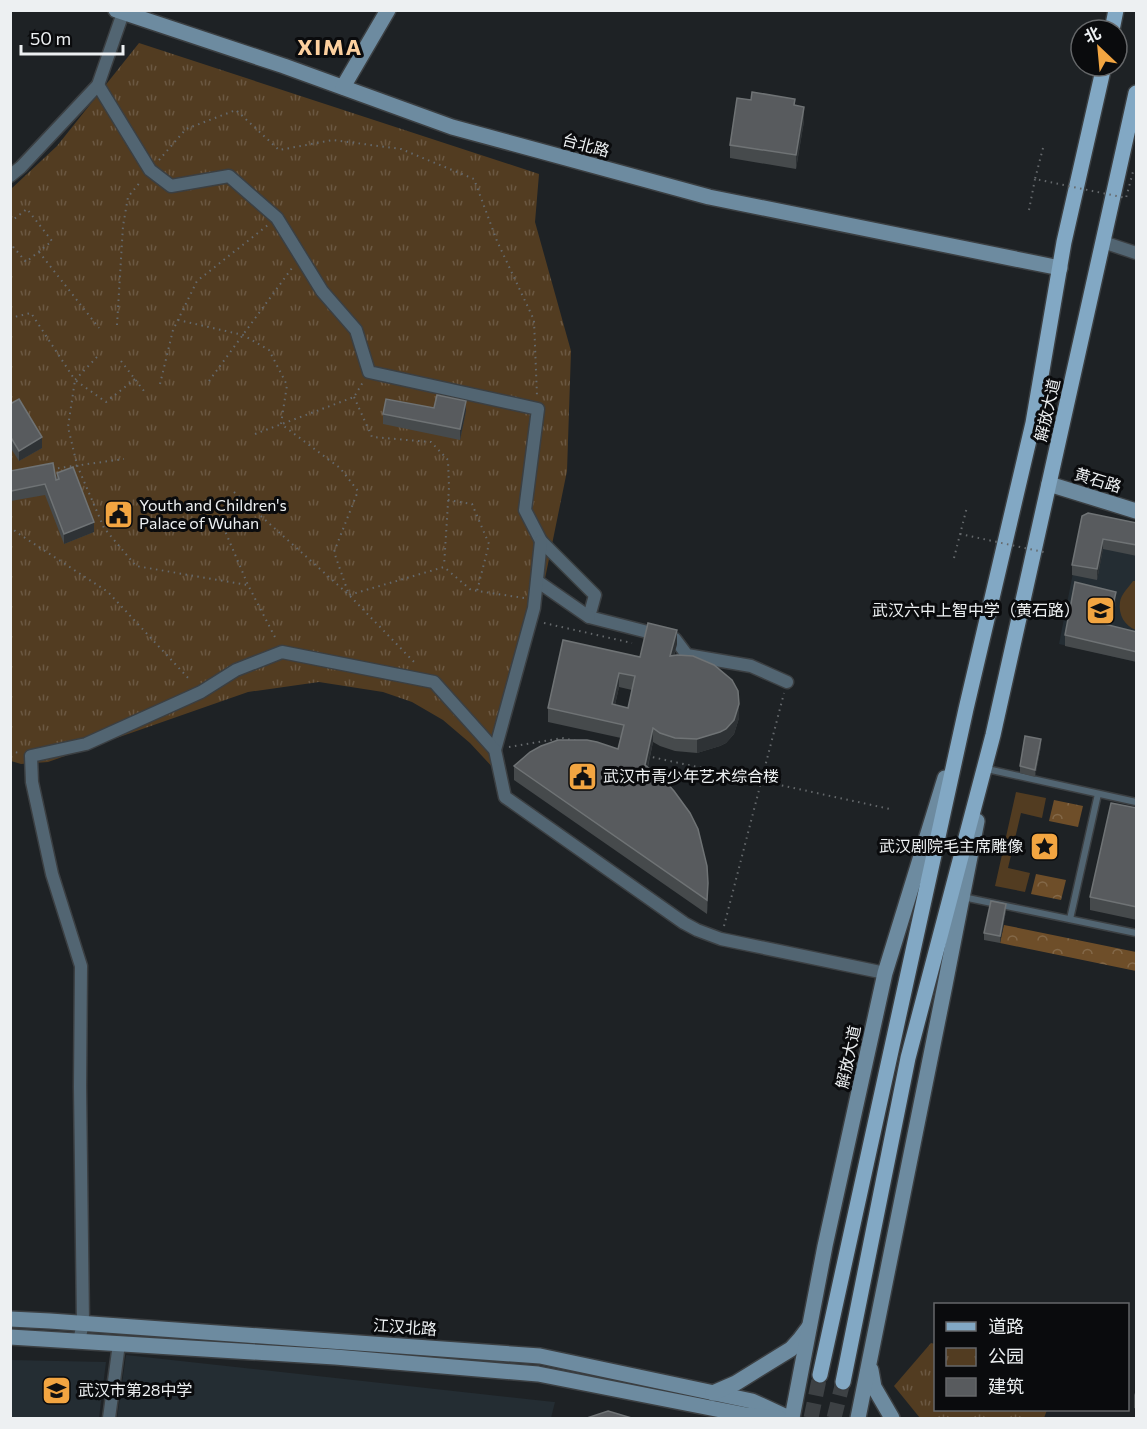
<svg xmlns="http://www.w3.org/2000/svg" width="1147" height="1429" font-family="Commissioner,'Noto Sans SC',sans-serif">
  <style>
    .built { fill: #242d33 }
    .grass { fill: #523c21 }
    .forest { fill: url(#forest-crowns) }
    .park { fill: url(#park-tufts) }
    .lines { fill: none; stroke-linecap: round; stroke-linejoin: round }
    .primary-tunnel { stroke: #3d4144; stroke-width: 15; stroke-dasharray: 15 8; stroke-linecap: butt }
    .lane-casing { stroke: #3b3f42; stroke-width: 9 }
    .street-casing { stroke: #3b3f42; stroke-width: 15 }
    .secondary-casing { stroke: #3b3f42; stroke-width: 18 }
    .primary-casing { stroke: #3b3f42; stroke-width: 18 }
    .path { stroke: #65696c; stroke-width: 2; stroke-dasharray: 1.5 4.5; stroke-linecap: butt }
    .lane { stroke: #526572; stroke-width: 6 }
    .street { stroke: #526572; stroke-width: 12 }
    .secondary { stroke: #6d8ba0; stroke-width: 15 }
    .primary { stroke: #82a8c4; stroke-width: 15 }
    .path-bridge { stroke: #65696c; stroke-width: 2; stroke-dasharray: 1.5 4.5; stroke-linecap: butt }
    .wall { fill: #464a4c; fill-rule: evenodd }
    .shaded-wall { fill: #2e3235 }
    .building { fill: #585b5e; stroke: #6f7375; stroke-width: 1.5; fill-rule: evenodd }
    .labels { text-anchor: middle; stroke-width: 6; stroke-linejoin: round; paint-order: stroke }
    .street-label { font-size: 16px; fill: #edf0f2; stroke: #0a0b0d }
    .poi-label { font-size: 16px; fill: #edf0f2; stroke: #0a0b0d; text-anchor: start }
    .district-label { font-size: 22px; font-weight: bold; letter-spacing: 1.5px; fill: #fcd09f; stroke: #0a0b0d }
  </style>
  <defs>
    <pattern id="forest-crowns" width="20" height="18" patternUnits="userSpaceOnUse" patternTransform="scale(1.5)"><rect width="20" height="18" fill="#6e4e29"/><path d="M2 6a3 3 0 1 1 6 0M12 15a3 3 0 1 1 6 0" fill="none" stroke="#836848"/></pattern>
    <pattern id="park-tufts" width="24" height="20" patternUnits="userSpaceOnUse" patternTransform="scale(1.5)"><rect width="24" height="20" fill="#523c21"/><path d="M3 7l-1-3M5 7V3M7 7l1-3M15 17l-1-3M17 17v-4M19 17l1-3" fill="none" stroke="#6b5842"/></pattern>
  </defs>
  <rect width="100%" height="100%" fill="#1e2225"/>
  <g class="built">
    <path d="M1082 527 1136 534V662L1059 644Z"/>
    <path d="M126 1355 554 1402H555L551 1418H117Z"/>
    <path d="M11 1360 106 1362 99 1418H11Z"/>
  </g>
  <g class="grass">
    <path d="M1133 581H1136V630C1125 626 1118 615 1120 602 1121 594 1129 587 1133 581Z"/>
    <path d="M1016 792 1046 798 1042 818 1021 813 1008 868 1030 873 1025 892 995 886Z"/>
  </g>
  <g class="forest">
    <path d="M1054 800 1083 806 1078 827 1049 821Z"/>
    <path d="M1036 874 1066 880 1061 900 1031 894Z"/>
    <path d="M1004 925 1136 952V971L1000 943Z"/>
  </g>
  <g class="park">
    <path d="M139 43 539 174 535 222 571 351 567 471 540 603 496 771 470 743 443 720 412 702 383 692 319 682 248 692 48 762 21 764 11 761V189L57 146Z"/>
    <path d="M931 1343 935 1344 936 1410H1047L1044 1418H920L894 1386Z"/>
  </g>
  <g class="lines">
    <g class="primary-tunnel">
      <path d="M811 1418 820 1375"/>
      <path d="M834 1418 843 1382"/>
    </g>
    <defs>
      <g id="lane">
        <path d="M987 769 1136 802"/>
        <path d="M963 897 1136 933"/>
        <path d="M1070 919 1098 794"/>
      </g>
      <g id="street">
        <path d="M98 85 150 170 171 186 229 176 277 218 322 291 356 330 369 372 538 409 525 510 541 541 595 595 589 617 675 639 687 655 751 666 787 682"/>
        <path d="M10 176 21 167 98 85 123 13"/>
        <path d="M1103 242 1136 253"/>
        <path d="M537 581 589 617"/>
        <path d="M495 750 534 608 541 541"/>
        <path d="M79 1341 83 1323 80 1087 81 966 52 874 32 782 31 756 86 744 201 692 236 670 282 652 434 682 495 750 505 797 684 923 697 930 721 939 885 973"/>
        <path d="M109 1418 119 1344"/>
      </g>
      <g id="secondary">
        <path d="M116 10 284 66 452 127 709 197 1060 268"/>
        <path d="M343 87 388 10"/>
        <path d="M1049 484 1136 511"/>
        <path d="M10 1319 50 1321 540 1356 752 1401 789 1418"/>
        <path d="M10 1337 335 1357 538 1374 746 1415 779 1418"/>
        <path d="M871 1370 874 1387 892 1418"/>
        <path d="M713 1393 736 1383 791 1349 800 1339 809 1327"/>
        <path d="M792 1418 825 1246 885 973 945 778"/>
        <path d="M858 1418 945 985 977 821"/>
      </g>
      <g id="primary">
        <path d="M1112 30 1116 10"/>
        <path d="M820 1375 966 709 1033 423 1064 242 1104 66"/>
        <path d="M843 1382 908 1058 993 735 1136 93"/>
      </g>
    </defs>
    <use href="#lane" class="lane-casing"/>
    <use href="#street" class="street-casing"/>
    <use href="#secondary" class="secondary-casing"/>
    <use href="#primary" class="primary-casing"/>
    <g class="path">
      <path d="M159 160 186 129 236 110 279 150 333 140 401 149 474 179 497 241 534 320 537 396"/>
      <path d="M1029 210 1035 179"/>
      <path d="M10 222 27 209 52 241 26 262 10 243"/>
      <path d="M39 252 99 328"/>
      <path d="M10 318 31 313 75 380 97 357"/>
      <path d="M178 320 243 335 269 350 287 385 281 424 340 468 358 491 334 552 349 595 444 567 471 590 524 598"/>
      <path d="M117 325 123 226 128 197 141 181"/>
      <path d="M121 361 144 391"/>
      <path d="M135 379 106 402 75 380 68 427 77 465 104 528 136 566 248 585"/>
      <path d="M209 381 292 268"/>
      <path d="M160 384 173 330 197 281 268 225"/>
      <path d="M354 397 372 437 431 442 448 460 449 487 444 566"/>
      <path d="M255 434 354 397 363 382"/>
      <path d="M52 469 124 459"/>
      <path d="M234 492 349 595 417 665"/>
      <path d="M448 500 472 504 489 544 477 591"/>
      <path d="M214 505 248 585 277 641"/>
      <path d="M10 526 16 532 108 592 191 681"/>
      <path d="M954 558 967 507"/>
      <path d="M544 623 632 643"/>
      <path d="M509 747 562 738 577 741"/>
      <path d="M10 751 19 753"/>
      <path d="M647 756 890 809"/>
      <path d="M724 926 784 693"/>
    </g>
    <use href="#lane" class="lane"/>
    <use href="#street" class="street"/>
    <use href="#secondary" class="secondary"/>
    <use href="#primary" class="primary"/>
    <g class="path-bridge">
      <path d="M1043 148 1035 179 1126 198 1134 168"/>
      <path d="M960 534 1048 553"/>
    </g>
  </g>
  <g class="wall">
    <path d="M795 105 804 121 796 169 730 158V145Z"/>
    <path d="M10 404 42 448 19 461 10 447Z"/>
    <path d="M466 411 460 440 383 424V414Z"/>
    <path d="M10 471 56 480 57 473 94 532 64 544 45 495 11 501Z"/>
    <path d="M1082 516 1137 523V556L1103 549 1097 580 1072 575V565Z"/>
    <path d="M1075 582 1116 603 1111 623 1095 619V622L1137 632V662L1065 646V635Z"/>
    <path d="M677 644 674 656 739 718 734 734 726 743 720 746 697 753 675 751 660 746 653 742 648 767 708 897 707 914 514 780V766L618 749 621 738 548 722V708L640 657ZM619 687 632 690 628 708 615 705Z"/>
    <path d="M1041 746 1035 777 1020 773V766Z"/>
    <path d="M1137 808V920L1090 910V897Z"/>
    <path d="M1006 911 1000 943 984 940V933Z"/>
    <path d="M1137 1388V1409L1134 1408V1395Z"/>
  </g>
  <g class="shaded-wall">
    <path d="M804 107V121L796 169V155Z"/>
    <path d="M466 401V411L460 440V429Z"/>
    <path d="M42 437V448L19 461V451Z"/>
    <path d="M94 522V532L64 544V534Z"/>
    <path d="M1103 539V549L1097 580V569Z"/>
    <path d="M1116 592V603L1111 623V613Z"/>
    <path d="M1095 609V619L1092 632V621Z"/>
    <path d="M677 630V644L670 670V656Z"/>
    <path d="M619 673V687L612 718V704Z"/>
    <path d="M739 704V718L734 734 726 743 720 746 697 753V739Z"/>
    <path d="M653 728V742L645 779V765Z"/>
    <path d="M1041 739V746L1035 777V770Z"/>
    <path d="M708 883V897L707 914V900Z"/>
    <path d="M1006 904V911L1000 943V936Z"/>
  </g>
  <g class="building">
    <path d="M752 92 795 99 794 105 804 107 796 155 730 145 737 98 751 100Z"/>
    <path d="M437 395 466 401 460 429 383 414 386 399 434 408Z"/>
    <path d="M19 399 42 437 19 451 10 436V404Z"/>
    <path d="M53 463 56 480 59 479 57 473 73 467 94 522 64 534 45 484 11 491 10 471Z"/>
    <path d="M1088 513 1137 523V545L1103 539 1097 569 1072 565 1082 516Z"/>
    <path d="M1075 582 1116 592 1111 613 1095 609 1092 621 1137 632V652L1065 635Z"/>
    <path d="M648 623 677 630 670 656 677 655 693 656 714 665 732 680 738 691 739 704 734 720 726 729 720 732 697 739 675 738 660 733 653 728 645 765 666 782 674 791 690 813 698 829 707 866 708 883 707 900 514 766 530 752 541 746 558 740H587L597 742 618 749 624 725 548 708 563 640 640 657ZM619 673 635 676 628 708 612 704Z"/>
    <path d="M1025 736 1041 739 1035 770 1020 766Z"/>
    <path d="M1111 803 1137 808V907L1090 897Z"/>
    <path d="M991 901 1006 904 1000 936 984 933Z"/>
    <path d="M608 1411 635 1419H584Z"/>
  </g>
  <defs>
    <symbol id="civic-square" viewBox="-11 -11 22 22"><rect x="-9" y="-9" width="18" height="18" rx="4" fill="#f2a541" stroke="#0a0b0d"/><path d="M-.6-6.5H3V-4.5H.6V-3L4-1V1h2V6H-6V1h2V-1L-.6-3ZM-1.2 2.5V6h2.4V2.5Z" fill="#111"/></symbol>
    <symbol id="school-square" viewBox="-11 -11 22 22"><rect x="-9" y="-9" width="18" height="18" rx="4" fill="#f2a541" stroke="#0a0b0d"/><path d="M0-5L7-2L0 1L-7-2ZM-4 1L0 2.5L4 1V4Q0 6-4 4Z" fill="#111"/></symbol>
    <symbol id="sight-square" viewBox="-11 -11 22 22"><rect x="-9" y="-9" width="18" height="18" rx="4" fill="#f2a541" stroke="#0a0b0d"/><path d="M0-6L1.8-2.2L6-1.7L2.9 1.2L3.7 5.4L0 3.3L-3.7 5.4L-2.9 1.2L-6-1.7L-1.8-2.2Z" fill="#111"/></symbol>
  </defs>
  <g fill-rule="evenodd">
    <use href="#civic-square" x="102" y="498" width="33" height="33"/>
    <use href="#school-square" x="1084" y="594" width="33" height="33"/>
    <use href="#civic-square" x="566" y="760" width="33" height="33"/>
    <use href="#sight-square" x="1028" y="830" width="33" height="33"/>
    <use href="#school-square" x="40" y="1374" width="33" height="33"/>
  </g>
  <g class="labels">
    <g class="street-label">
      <text transform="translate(586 145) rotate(15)" y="6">台北路</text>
      <text transform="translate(1047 410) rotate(-77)" y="6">解放大道</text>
      <text transform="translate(1098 480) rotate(17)" y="6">黄石路</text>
      <text transform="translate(848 1057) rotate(-78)" y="6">解放大道</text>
      <text transform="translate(405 1327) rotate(4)" y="6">江汉北路</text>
    </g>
    <g class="poi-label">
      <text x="139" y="511">Youth and Children's<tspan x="139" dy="18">Palace of Wuhan</tspan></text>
      <text x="1080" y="616" text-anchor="end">武汉六中上智中学（黄石路）</text>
      <text x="603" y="782">武汉市青少年艺术综合楼</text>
      <text x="1023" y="852" text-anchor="end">武汉剧院毛主席雕像</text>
      <text x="78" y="1396">武汉市第28中学</text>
    </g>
    <g class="district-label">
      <text x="330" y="55">XIMA</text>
    </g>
  </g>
  <rect width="1147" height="1429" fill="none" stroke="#edf0f2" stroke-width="24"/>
  <rect x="934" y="1303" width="195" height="108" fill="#0a0b0d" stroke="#656769" stroke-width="1.5"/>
  <rect x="946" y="1322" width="30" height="9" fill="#82a8c4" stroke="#656769" stroke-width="1.5"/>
  <text x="988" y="1333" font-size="18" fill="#edf0f2">道路</text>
  <rect x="946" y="1348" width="30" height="18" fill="url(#park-tufts)" stroke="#656769" stroke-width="1.5"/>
  <text x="988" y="1363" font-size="18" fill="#edf0f2">公园</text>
  <rect x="946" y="1378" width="30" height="18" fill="#585b5e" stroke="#656769" stroke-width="1.5"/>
  <text x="988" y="1393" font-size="18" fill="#edf0f2">建筑</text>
  <g transform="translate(1099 48) rotate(334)"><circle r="28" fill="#0a0b0d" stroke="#656769" stroke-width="1.5"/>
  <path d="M0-4.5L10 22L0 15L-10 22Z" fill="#f2a541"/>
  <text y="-9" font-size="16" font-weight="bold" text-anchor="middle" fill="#edf0f2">北</text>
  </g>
  <path d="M21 45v9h102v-9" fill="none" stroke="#edf0f2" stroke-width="3"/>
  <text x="30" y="45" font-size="18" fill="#edf0f2" stroke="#0a0b0d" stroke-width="4.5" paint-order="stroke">50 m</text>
</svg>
